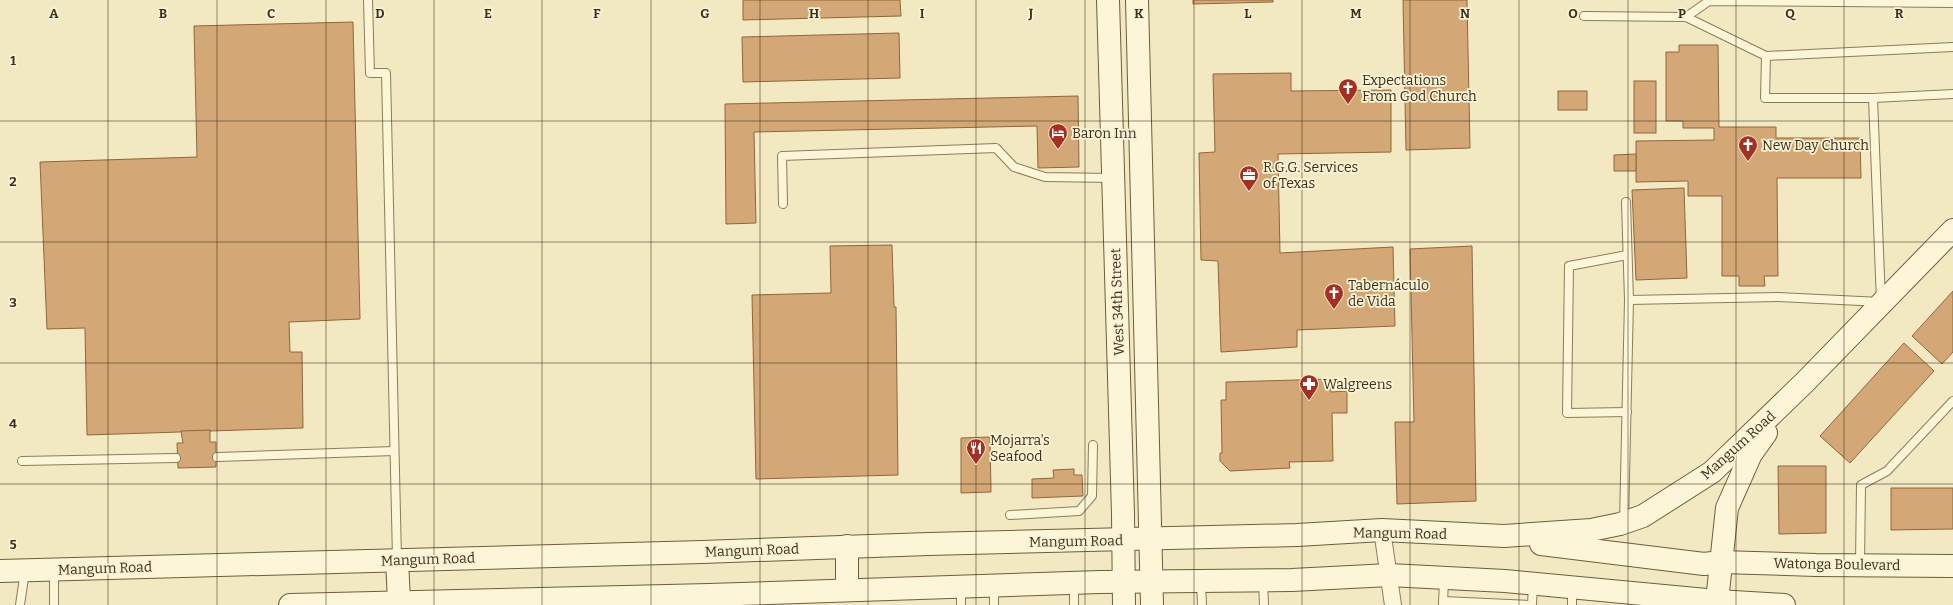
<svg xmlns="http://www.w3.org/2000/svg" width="1953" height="605" font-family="Bitter,serif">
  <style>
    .building { fill: #d4a776; stroke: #90663b }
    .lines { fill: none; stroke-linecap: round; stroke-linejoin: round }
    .lane-casing { stroke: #8e7b58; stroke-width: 10 }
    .street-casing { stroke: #8e7b58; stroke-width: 18 }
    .secondary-casing { stroke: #705c3b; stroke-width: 24 }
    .lane { stroke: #fcf5d8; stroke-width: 8 }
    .street { stroke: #fcf5d8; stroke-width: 16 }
    .secondary { stroke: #fcf5d8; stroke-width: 22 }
    .grid { fill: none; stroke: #3d301d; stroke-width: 1; stroke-opacity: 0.55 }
    .labels { text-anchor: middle; stroke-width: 3.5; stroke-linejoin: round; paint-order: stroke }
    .poi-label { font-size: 14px; fill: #3d301d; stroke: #f9f2d4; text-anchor: start }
    .street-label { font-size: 14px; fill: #3d301d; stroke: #f9f2d4 }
    .grid-label { font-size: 13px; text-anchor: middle; font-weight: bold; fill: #3d301d; stroke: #f9f2d4; stroke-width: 3.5; stroke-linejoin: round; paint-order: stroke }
  </style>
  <rect width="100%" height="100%" fill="#f2e9c3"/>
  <g class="building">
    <path d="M743 0H900L901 16 743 20Z"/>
    <path d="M1193 0H1273V2L1193 4Z"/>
    <path d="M1403 0H1467L1470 148 1406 150Z"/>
    <path d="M353 22 360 319 289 322 290 352H302L303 428 87 435 85 328 47 329 40 162 197 157 194 26Z"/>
    <path d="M899 33 900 78 743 82 742 37Z"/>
    <path d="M1679 45H1718L1719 127H1776V138H1860L1861 178H1777L1778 276H1764L1765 286H1739V276H1722V196H1688V181L1636 182V141L1714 140V128H1683V121H1666V52H1679Z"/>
    <path d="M1291 73V91L1391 90V152L1278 154 1280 253 1393 247 1395 326 1297 330V347L1221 352 1218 261 1201 260 1199 153 1215 152 1213 74Z"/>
    <rect x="1634" y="81" width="22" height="52"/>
    <rect x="1558" y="91" width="29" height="19"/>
    <path d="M1078 96 1079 167 1038 168 1037 126 754 132 756 223 726 224 725 104Z"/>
    <path d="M1636 154V171H1614V155Z"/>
    <path d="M1684 188 1687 278 1636 280 1632 190Z"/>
    <path d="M892 245 894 307H896L898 475 756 479 752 295 831 293 830 246Z"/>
    <path d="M1472 246 1476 501 1397 504 1395 422H1414L1410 249Z"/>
    <path d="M1953 291V352L1942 364 1912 336Z"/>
    <path d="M1904 343 1934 371 1850 463 1820 436Z"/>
    <path d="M1331 379V392L1347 391V413H1332L1333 461 1289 462 1290 468 1230 471 1220 461V453H1222L1221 400H1226V382Z"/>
    <path d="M210 430V442H216V467L178 468 177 443H183L181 431Z"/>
    <path d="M990 437 991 492 961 493V438Z"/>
    <path d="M1778 466H1826V533L1779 534Z"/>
    <path d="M1074 469V475H1082L1083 496 1032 498V479L1054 478 1053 470Z"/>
    <path d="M1891 488H1953V529L1891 530Z"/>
  </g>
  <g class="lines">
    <defs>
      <g id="lane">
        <path d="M368 0 370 73H386L397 559"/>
        <path d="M1584 16 1686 17 1766 56 1765 98H1873L1953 94"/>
        <path d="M1686 17 1709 1 1953 3"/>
        <path d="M1766 56 1953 47"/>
        <path d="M783 204 782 156 996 148 1014 167 1045 177 1113 178"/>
        <path d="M1627 255 1569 266 1567 413 1627 412"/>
        <path d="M1629 300 1778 297 1881 302 1873 98"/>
        <path d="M217 457 394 451"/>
        <path d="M22 461 176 458"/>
        <path d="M1010 515 1079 511 1092 496 1093 445"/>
        <path d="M1624 522 1629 300 1626 202"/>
        <path d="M1860 564 1861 485 1887 471 1953 401"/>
        <path d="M54 570V605"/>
        <path d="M1263 581 1264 605"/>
        <path d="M1201 582 1202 605"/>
        <path d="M1074 584V605"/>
        <path d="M994 586V605"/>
        <path d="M961 587V605"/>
        <path d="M1443 601 1529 605"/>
        <path d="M20 605 25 571"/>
        <path d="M1443 605 1444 578"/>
        <path d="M1532 605 1533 584"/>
        <path d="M1572 605V588"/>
      </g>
      <path id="street" d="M1382 530 1393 605"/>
      <g id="secondary">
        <path d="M1108 0 1123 514 1124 605"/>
        <path d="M1137 0 1152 605"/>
        <path d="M1541 544 1704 564 1721 562 1816 565 1953 566"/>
        <path d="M847 546V590"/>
        <path d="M397 560 399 601"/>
        <path d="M0 571 702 552 928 544 1297 535 1382 530 1504 536 1591 530 1620 524 1643 516 1712 472 1805 382 1953 230"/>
        <path d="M1717 601 1727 508 1751 454 1766 433"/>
        <path d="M290 605 709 595 1100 582 1292 580 1389 575 1505 581 1717 601 1784 605"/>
      </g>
    </defs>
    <use href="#lane" class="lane-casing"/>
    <use href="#street" class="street-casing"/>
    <use href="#secondary" class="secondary-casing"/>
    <use href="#lane" class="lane"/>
    <use href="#street" class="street"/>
    <use href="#secondary" class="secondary"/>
  </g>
  <path class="grid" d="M108 0V605M217 0V605M326 0V605M434 0V605M542 0V605M651 0V605M760 0V605M868 0V605M976 0V605M1085 0V605M1194 0V605M1302 0V605M1410 0V605M1519 0V605M1628 0V605M1736 0V605M1844 0V605M0 121H1953M0 242H1953M0 363H1953M0 484H1953"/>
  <defs>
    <symbol id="church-pin" viewBox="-11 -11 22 30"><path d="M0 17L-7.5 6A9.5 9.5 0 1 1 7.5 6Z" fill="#a33022" stroke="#f9f2d4"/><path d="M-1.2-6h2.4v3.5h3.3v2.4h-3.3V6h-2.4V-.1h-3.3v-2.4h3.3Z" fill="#fff"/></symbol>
    <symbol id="hotel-pin" viewBox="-11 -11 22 30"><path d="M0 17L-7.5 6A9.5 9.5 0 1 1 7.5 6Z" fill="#a33022" stroke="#f9f2d4"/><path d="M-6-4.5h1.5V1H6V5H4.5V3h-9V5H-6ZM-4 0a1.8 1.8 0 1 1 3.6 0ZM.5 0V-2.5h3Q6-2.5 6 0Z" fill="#fff"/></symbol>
    <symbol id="office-pin" viewBox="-11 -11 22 30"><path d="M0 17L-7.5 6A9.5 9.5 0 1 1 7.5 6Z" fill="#a33022" stroke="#f9f2d4"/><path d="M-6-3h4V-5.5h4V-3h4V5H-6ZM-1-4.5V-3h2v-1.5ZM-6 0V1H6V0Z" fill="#fff"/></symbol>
    <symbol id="pharmacy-pin" viewBox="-11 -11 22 30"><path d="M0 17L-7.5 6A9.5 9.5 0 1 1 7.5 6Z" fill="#a33022" stroke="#f9f2d4"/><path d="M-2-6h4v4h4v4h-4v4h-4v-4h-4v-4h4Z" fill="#fff"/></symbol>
    <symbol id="restaurant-pin" viewBox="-11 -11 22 30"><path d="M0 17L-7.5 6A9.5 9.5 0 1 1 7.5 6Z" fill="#a33022" stroke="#f9f2d4"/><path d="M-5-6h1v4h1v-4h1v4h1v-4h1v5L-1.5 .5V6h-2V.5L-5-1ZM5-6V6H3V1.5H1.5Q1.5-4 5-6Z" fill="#fff"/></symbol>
  </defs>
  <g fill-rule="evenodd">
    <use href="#church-pin" x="1337" y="77" width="22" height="30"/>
    <use href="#hotel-pin" x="1047" y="122" width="22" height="30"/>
    <use href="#church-pin" x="1737" y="134" width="22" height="30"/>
    <use href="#office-pin" x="1238" y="164" width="22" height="30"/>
    <use href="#church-pin" x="1323" y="282" width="22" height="30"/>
    <use href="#pharmacy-pin" x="1298" y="373" width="22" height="30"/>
    <use href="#restaurant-pin" x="965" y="437" width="22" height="30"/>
  </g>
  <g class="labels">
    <g class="poi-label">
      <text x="1362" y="85">Expectations<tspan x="1362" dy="16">From God Church</tspan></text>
      <text x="1072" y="138">Baron Inn</text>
      <text x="1762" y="150">New Day Church</text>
      <text x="1263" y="172">R.G.G. Services<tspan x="1263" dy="16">of Texas</tspan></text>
      <text x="1348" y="290">Tabernáculo<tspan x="1348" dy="16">de Vida</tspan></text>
      <text x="1323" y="389">Walgreens</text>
      <text x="990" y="445">Mojarra's<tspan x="990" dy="16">Seafood</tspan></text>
    </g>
    <g class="street-label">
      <text transform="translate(1117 302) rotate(-92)" y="5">West 34th Street</text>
      <text transform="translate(1738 445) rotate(-42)" y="5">Mangum Road</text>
      <text transform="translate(1400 533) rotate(1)" y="5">Mangum Road</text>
      <text transform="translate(1076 541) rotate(-1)" y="5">Mangum Road</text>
      <text transform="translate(752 550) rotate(-2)" y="5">Mangum Road</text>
      <text transform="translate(428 559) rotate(-2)" y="5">Mangum Road</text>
      <text transform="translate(1837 564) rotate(1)" y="5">Watonga Boulevard</text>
      <text transform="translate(105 568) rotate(-2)" y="5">Mangum Road</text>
    </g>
  </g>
  <g class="grid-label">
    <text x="54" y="18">A</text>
    <text x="163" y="18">B</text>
    <text x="271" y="18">C</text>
    <text x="380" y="18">D</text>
    <text x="488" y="18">E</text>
    <text x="597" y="18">F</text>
    <text x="705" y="18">G</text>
    <text x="814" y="18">H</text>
    <text x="922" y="18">I</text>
    <text x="1031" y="18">J</text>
    <text x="1139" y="18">K</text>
    <text x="1248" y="18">L</text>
    <text x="1356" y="18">M</text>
    <text x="1465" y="18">N</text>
    <text x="1573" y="18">O</text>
    <text x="1682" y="18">P</text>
    <text x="1790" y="18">Q</text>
    <text x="1899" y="18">R</text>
    <text x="13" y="65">1</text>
    <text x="13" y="186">2</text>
    <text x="13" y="307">3</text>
    <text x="13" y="428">4</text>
    <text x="13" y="549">5</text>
  </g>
</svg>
